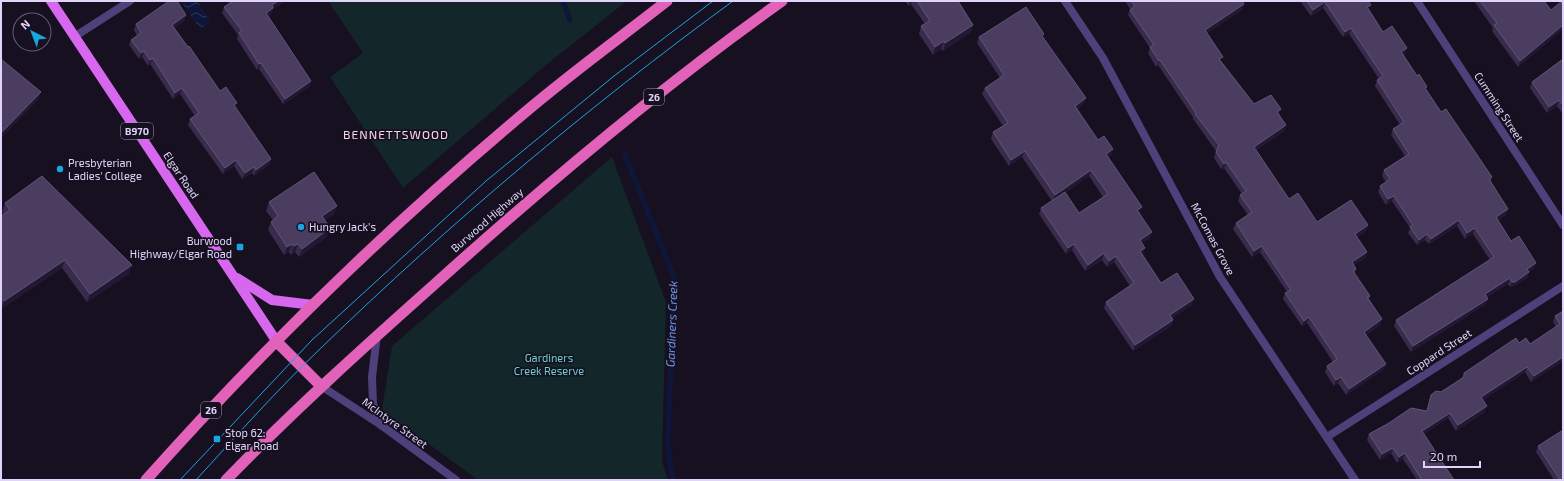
<svg xmlns="http://www.w3.org/2000/svg" width="1564" height="481" font-family="'Exo 2',sans-serif">
  <style>
    .green { fill: #13262a }
    .water { fill: url(#water-waves) }
    .lines { fill: none; stroke-linecap: round; stroke-linejoin: round }
    .stream { stroke: #0f163a; stroke-width: 5.5 }
    .minor { stroke: #4e407a; stroke-width: 8 }
    .primary { stroke: #d767ee; stroke-width: 10 }
    .trunk { stroke: #e262b9; stroke-width: 11 }
    .tram { stroke: #19a5e1; stroke-width: 1 }
    .wall { fill: #382b4c; fill-rule: evenodd }
    .shaded-wall { fill: #231833 }
    .building { fill: #4a3d5f; stroke: #615577 }
    .poi-dot { fill: #19a5e1; stroke: #161020; stroke-width: 1.5 }
    .labels { text-anchor: middle; stroke-width: 3.5; stroke-linejoin: round; paint-order: stroke }
    .shield { fill: #161020; stroke: #a399b9; stroke-width: 1 }
    .shield-label { font-size: 10px; font-weight: bold; fill: #e0d4fa }
    .street-label { font-size: 11px; fill: #e0d4fa; stroke: #161020 }
    .poi-label { font-size: 11px; fill: #e0d4fa; stroke: #161020; text-anchor: start }
    .park-label { font-size: 11px; fill: #68d2cd; stroke: #161020 }
    .neighbourhood-label { font-size: 12px; letter-spacing: 1px; fill: #fad6e6; stroke: #161020 }
    .water-label { font-size: 12px; font-style: italic; fill: #6d99ef; stroke: #161020 }
  </style>
  <defs>
    <pattern id="water-waves" width="16" height="10" patternUnits="userSpaceOnUse"><rect width="16" height="10" fill="#0f163a"/><path d="M0 5q4-4 8 0t8 0" fill="none" stroke="#323757"/></pattern>
  </defs>
  <rect width="100%" height="100%" fill="#161020"/>
  <g class="green">
    <path d="M328 1H627L546 65 403 188 330 77 363 53Z"/>
    <path d="M612 157 666 302 662 461 668 480H478L382 410 392 346Z"/>
  </g>
  <path class="water" d="M181 1H197L211 22 200 29Z"/>
  <g class="lines">
    <g class="stream">
      <path d="M563 1 570 20"/>
      <path d="M624 153 674 277 668 441 671 472 674 480"/>
    </g>
    <g class="minor">
      <path d="M1065 1 1103 58 1220 277 1355 480"/>
      <path d="M1417 1 1563 225"/>
      <path d="M74 37 130 1"/>
      <path d="M377 335 372 377 373 404 381 425"/>
      <path d="M321 386 381 425 456 480"/>
      <path d="M1327 437 1563 286"/>
    </g>
    <g class="primary">
      <path d="M51 1 277 342"/>
      <path d="M237 278 272 300 313 305"/>
    </g>
    <g class="trunk">
      <path d="M277 342 321 386"/>
      <path d="M146 480C264 347 393 223 529 109 574 71 621 37 667 1"/>
      <path d="M226 480C293 411 364 347 436 283 547 183 661 87 782 1"/>
    </g>
    <g class="tram">
      <path d="M180 480 312 340 486 181 614 76 713 1"/>
      <path d="M196 480C237 435 277 390 321 348 450 223 588 107 733 1"/>
    </g>
  </g>
  <g class="wall">
    <path d="M228 1H285L273 9 271 14 268 16 311 81 309 87 283 104 259 69 257 70 237 39 238 35 222 13 224 7 230 4Z"/>
    <path d="M905 1H958L973 25 971 32 943 51 941 49 933 55 919 34 921 26 925 24 911 4 909 6Z"/>
    <path d="M1125 1H1172L1173 2 1244 4 1242 10 1207 33 1221 61 1254 104 1281 109 1279 115 1286 125 1284 131 1256 150 1289 199 1317 222 1368 225 1366 231 1357 237 1367 252 1365 258 1354 265 1356 269 1355 274 1370 296 1369 299 1380 325 1366 335 1386 364 1383 370 1346 395 1338 383 1334 386 1325 372 1327 366 1333 362 1307 323 1302 326 1283 299 1285 293 1287 292 1260 252 1252 257 1233 229 1236 223 1248 215 1238 201 1240 195 1242 194 1224 168 1221 169 1214 158 1216 151 1193 119V117L1158 65 1156 67 1148 53 1150 48 1128 15 1130 9Z"/>
    <path d="M1300 1H1368L1369 10 1383 32 1405 54 1404 55 1441 112 1492 177 1491 181 1506 215 1498 220 1511 241 1534 268 1529 272 1527 278 1512 287H1510L1508 284 1487 297 1486 304 1411 352 1394 326 1396 320 1490 260 1473 234 1465 239 1457 226 1429 244 1425 240 1417 245 1408 233 1410 228 1392 201 1386 205 1378 192 1380 186 1386 182 1382 176 1384 170 1405 156 1391 135 1393 129 1400 125 1375 86 1377 80 1379 79 1349 34 1343 37 1323 8 1311 16Z"/>
    <path d="M1474 1H1544L1551 10 1563 5V29L1518 67 1492 31 1493 28Z"/>
    <path d="M186 15 184 21 174 28 220 91 235 107 271 159 269 165 254 176 252 173 242 179 234 166 223 174 188 125 190 119 195 116 180 94 173 99 150 64 148 66 142 57 139 59 129 45 131 40 137 36 134 30 136 24Z"/>
    <path d="M979 37H1043L1086 98 1083 104 1077 109 1098 140 1113 149 1111 155 1108 157 1140 213 1150 238 1142 243 1143 254H1142L1161 283 1192 305 1172 318 1173 320 1171 326 1133 351 1104 308 1106 302 1130 286 1114 262 1107 267 1102 260 1085 271 1072 250 1066 254 1039 214 1041 208 1052 201 1022 157 1009 166 991 139 993 132 1003 126 982 94 985 88 1000 78 977 43ZM1089 176 1103 197 1079 213 1065 193Z"/>
    <path d="M1563 59V114L1557 106 1547 113 1530 88 1532 82Z"/>
    <path d="M269 202 334 214 325 220 327 237 299 257 295 252 291 255 289 252 284 255 268 230 271 222 273 220 266 211Z"/>
    <path d="M5 203 129 274 87 302 62 268 1 309V216L4 214 2 212Z"/>
    <path d="M1563 311V361L1531 382 1525 372 1483 400 1485 412 1456 431 1448 418 1424 434 1454 480H1417L1403 459 1397 463 1391 453 1380 460 1367 440 1369 434 1389 423 1427 411 1431 395 1441 392 1462 378 1464 373 1519 343 1530 344 1556 327 1553 322 1555 316Z"/>
    <path d="M1538 446 1563 480H1554L1536 452Z"/>
  </g>
  <g class="shaded-wall">
    <path d="M278 1H285L273 9 271 14 264 19 266 13 272 5Z"/>
    <path d="M910 1H912L911 4 909 6Z"/>
    <path d="M1325 2 1323 8 1311 16 1313 10Z"/>
    <path d="M1244 4 1242 10 1203 36 1205 30Z"/>
    <path d="M1371 5 1368 10 1367 7Z"/>
    <path d="M186 15 184 21 170 31 172 25Z"/>
    <path d="M973 25 971 32 943 51 945 43Z"/>
    <path d="M1563 25V29L1518 67 1520 61Z"/>
    <path d="M1351 28 1349 34 1343 37 1345 32Z"/>
    <path d="M944 41 941 49 933 55 935 47Z"/>
    <path d="M1407 48 1405 54 1399 58 1401 52Z"/>
    <path d="M144 51 142 57 139 59 141 53Z"/>
    <path d="M153 58 150 64 148 66 150 60Z"/>
    <path d="M1160 60 1158 65 1156 67 1159 61Z"/>
    <path d="M261 63 259 69 257 70 259 64Z"/>
    <path d="M311 81 309 87 283 104 285 99Z"/>
    <path d="M182 88 180 94 173 99 175 93Z"/>
    <path d="M41 92 38 100 1 138V133Z"/>
    <path d="M1086 98 1083 104 1072 112 1075 106Z"/>
    <path d="M1559 100 1557 106 1547 113 1549 107Z"/>
    <path d="M1281 109 1279 115 1277 112Z"/>
    <path d="M1286 125 1284 131 1251 153 1254 147Z"/>
    <path d="M1113 149 1111 155 1104 160 1106 154Z"/>
    <path d="M1025 151 1022 157 1009 166 1011 160Z"/>
    <path d="M271 159 269 165 254 176 256 170Z"/>
    <path d="M236 160 234 166 223 174 225 168Z"/>
    <path d="M1226 162 1224 168 1221 169 1224 164Z"/>
    <path d="M254 167 252 173 242 179 245 173Z"/>
    <path d="M1091 170 1089 176 1052 202 1055 195Z"/>
    <path d="M1394 196 1392 201 1386 205 1388 199Z"/>
    <path d="M337 206 334 214 319 225 322 216Z"/>
    <path d="M1142 207 1140 213 1135 216 1137 210Z"/>
    <path d="M1508 209 1506 215 1494 223 1496 217Z"/>
    <path d="M1459 220 1457 226 1429 244 1431 239Z"/>
    <path d="M1368 225 1366 231 1353 240 1355 234Z"/>
    <path d="M330 228 327 237 299 257 302 249Z"/>
    <path d="M1475 228 1473 234 1465 239 1467 233Z"/>
    <path d="M1152 232 1150 238 1138 246 1140 240Z"/>
    <path d="M1427 234 1425 240 1417 245 1419 240Z"/>
    <path d="M292 244 289 252 284 255 287 247Z"/>
    <path d="M298 244 295 252 291 255 294 246Z"/>
    <path d="M1074 244 1072 250 1066 254 1068 248Z"/>
    <path d="M1262 246 1260 252 1252 257 1254 251Z"/>
    <path d="M1145 248 1143 254 1138 257 1140 251Z"/>
    <path d="M1367 252 1365 258 1350 268 1352 262Z"/>
    <path d="M1104 253 1102 260 1085 271 1088 265Z"/>
    <path d="M1116 256 1114 262 1107 267 1109 261Z"/>
    <path d="M65 260 62 268 1 309 4 301Z"/>
    <path d="M1536 263 1534 268 1525 275 1527 269Z"/>
    <path d="M132 265 129 274 87 302 90 294Z"/>
    <path d="M1529 272 1527 278 1512 287H1510L1512 282Z"/>
    <path d="M1510 278 1508 284 1483 300 1485 294Z"/>
    <path d="M1194 299 1192 305 1168 321 1170 315Z"/>
    <path d="M1488 299 1486 304 1411 352 1413 346Z"/>
    <path d="M1309 317 1307 323 1302 326 1304 321Z"/>
    <path d="M1382 319 1380 325 1362 338 1364 332Z"/>
    <path d="M1173 320 1171 326 1133 351 1135 345Z"/>
    <path d="M1563 357V361L1531 382 1534 376Z"/>
    <path d="M1386 364 1383 370 1346 395 1349 389Z"/>
    <path d="M1527 367 1525 372 1479 403 1481 397Z"/>
    <path d="M1341 377 1338 383 1334 386 1336 380Z"/>
    <path d="M1487 406 1485 412 1456 431 1458 425Z"/>
    <path d="M1450 413 1448 418 1420 437 1422 431Z"/>
    <path d="M1393 448 1391 453 1380 460 1382 454Z"/>
    <path d="M1405 453 1403 459 1397 463 1399 457Z"/>
  </g>
  <g class="building">
    <path d="M169 1H177L186 15 172 25 188 47 189 46 220 91 226 87 237 103 234 105 271 159 256 170 254 167 245 173 236 160 225 168 190 119 199 113 182 88 175 93 153 58 150 60 144 51 141 53 131 40 141 33 136 24Z"/>
    <path d="M233 1H278L272 5 273 8 266 13 311 81 285 99 261 63 259 64 239 33 242 31 224 7Z"/>
    <path d="M917 1H958L973 25 945 43 944 41 935 47 921 26 930 21Z"/>
    <path d="M1131 1H1172L1173 2 1175 1H1242L1244 4 1205 30 1223 57 1219 59 1254 104 1271 95 1281 109 1277 112 1286 125 1254 147 1289 199 1298 193 1317 222 1351 200 1368 225 1355 234 1367 252 1352 262 1356 269 1353 271 1370 296 1367 297 1382 319 1364 332 1386 364 1349 389 1341 377 1336 380 1327 366 1337 359 1309 317 1304 321 1285 293 1291 290 1262 246 1254 251 1236 223 1252 212 1240 195 1246 191 1226 162 1224 164 1216 152 1219 145 1195 114 1196 113 1160 60 1159 61 1150 47 1154 45 1130 10 1135 6Z"/>
    <path d="M1307 1H1368L1371 5 1367 7 1383 32 1392 26 1407 48 1401 52 1417 76 1419 74 1427 87 1425 88 1441 112 1446 109 1492 177 1489 179 1508 209 1496 217 1511 241 1519 236 1536 263 1527 269 1529 272 1515 282H1512L1510 278 1485 294 1488 299 1413 346 1396 320 1494 257 1475 228 1467 233 1459 220 1431 239 1427 234 1419 240 1410 227 1413 225 1394 196 1388 199 1380 186 1390 179 1384 170 1409 154 1393 129 1404 122 1377 80 1383 76 1351 28 1345 32 1325 2 1313 10Z"/>
    <path d="M1480 1H1544L1551 10 1561 2 1563 5V25L1520 61 1494 25 1497 23Z"/>
    <path d="M1026 7 1044 34 1042 36 1086 98 1075 106 1098 140 1104 136 1113 149 1106 154 1142 207 1137 210 1152 232 1140 240 1145 248 1140 251 1161 283 1177 273 1194 299 1170 315 1173 320 1135 345 1106 302 1134 283 1116 256 1109 261 1104 253 1088 265 1074 244 1068 248 1041 208 1065 192 1079 213 1108 194 1091 170 1055 195 1025 151 1011 160 993 132 1008 123 985 88 1004 75 979 37Z"/>
    <path d="M1 59 41 92 1 133Z"/>
    <path d="M1563 59V105L1559 100 1549 107 1532 82Z"/>
    <path d="M314 172 337 206 322 216 330 228 302 249 298 244 294 246 292 244 287 247 271 222 278 216 269 202Z"/>
    <path d="M42 176 132 265 90 294 65 260 4 301 1 297V216L10 210 5 203Z"/>
    <path d="M1563 311V357L1534 376 1527 367 1481 397 1487 406 1458 425 1450 413 1422 431 1454 480H1422L1405 453 1399 457 1393 448 1382 454 1369 434 1389 423 1411 408 1427 411 1431 395 1436 391 1441 392 1464 377V373L1516 338 1519 343 1526 338 1530 344 1560 324 1555 316Z"/>
    <path d="M1563 430V480H1560L1538 446Z"/>
  </g>
  <g class="poi-dot">
    <circle cx="60" cy="169" r="4"/>
    <circle cx="301" cy="227" r="4"/>
    <rect x="236" y="243" width="8" height="8" rx="2"/>
    <rect x="213" y="435" width="8" height="8" rx="2"/>
  </g>
  <g class="labels">
    <g class="shield">
      <rect x="644" y="89" width="20" height="16" rx="3"/>
      <rect x="121" y="123" width="32" height="16" rx="3"/>
      <rect x="201" y="402" width="20" height="16" rx="3"/>
    </g>
    <g class="shield-label">
      <text x="654" y="101">26</text>
      <text x="137" y="135">B970</text>
      <text x="211" y="414">26</text>
    </g>
    <g class="street-label">
      <text transform="translate(1499 107) rotate(57)" y="4">Cumming Street</text>
      <text transform="translate(181 175) rotate(56)" y="4">Elgar Road</text>
      <text transform="translate(487 220) rotate(-41)" y="4">Burwood Highway</text>
      <text transform="translate(1213 239) rotate(62)" y="4">McComas Grove</text>
      <text transform="translate(1439 352) rotate(-33)" y="4">Coppard Street</text>
      <text transform="translate(395 423) rotate(36)" y="4">McIntyre Street</text>
    </g>
    <g class="poi-label">
      <text x="68" y="167">Presbyterian<tspan x="68" dy="13">Ladies' College</tspan></text>
      <text x="309" y="231">Hungry Jack's</text>
      <text x="232" y="245" text-anchor="end">Burwood<tspan x="232" dy="13">Highway/Elgar Road</tspan></text>
      <text x="225" y="437">Stop 62:<tspan x="225" dy="13">Elgar Road</tspan></text>
    </g>
    <g class="park-label">
      <text x="549" y="362">Gardiners<tspan x="549" dy="13">Creek Reserve</tspan></text>
    </g>
    <g class="neighbourhood-label">
      <text x="396" y="139">BENNETTSWOOD</text>
    </g>
    <g class="water-label">
      <text transform="translate(672 324) rotate(-88)" y="4">Gardiners Creek</text>
    </g>
  </g>
  <rect width="1564" height="481" fill="none" stroke="#e0d4fa" stroke-width="4"/>
  <g transform="translate(32 32) rotate(318)"><circle r="19" fill="#161020" stroke="#675e77"/>
  <path d="M0-3L7 15L0 10L-7 15Z" fill="#19a5e1"/>
  <text y="-6" font-size="11" font-weight="bold" text-anchor="middle" fill="#e0d4fa">N</text>
  </g>
  <path d="M1424 461v6h56v-6" fill="none" stroke="#e0d4fa" stroke-width="2"/>
  <text x="1430" y="461" font-size="12" fill="#e0d4fa" stroke="#161020" stroke-width="3" paint-order="stroke">20 m</text>
</svg>
